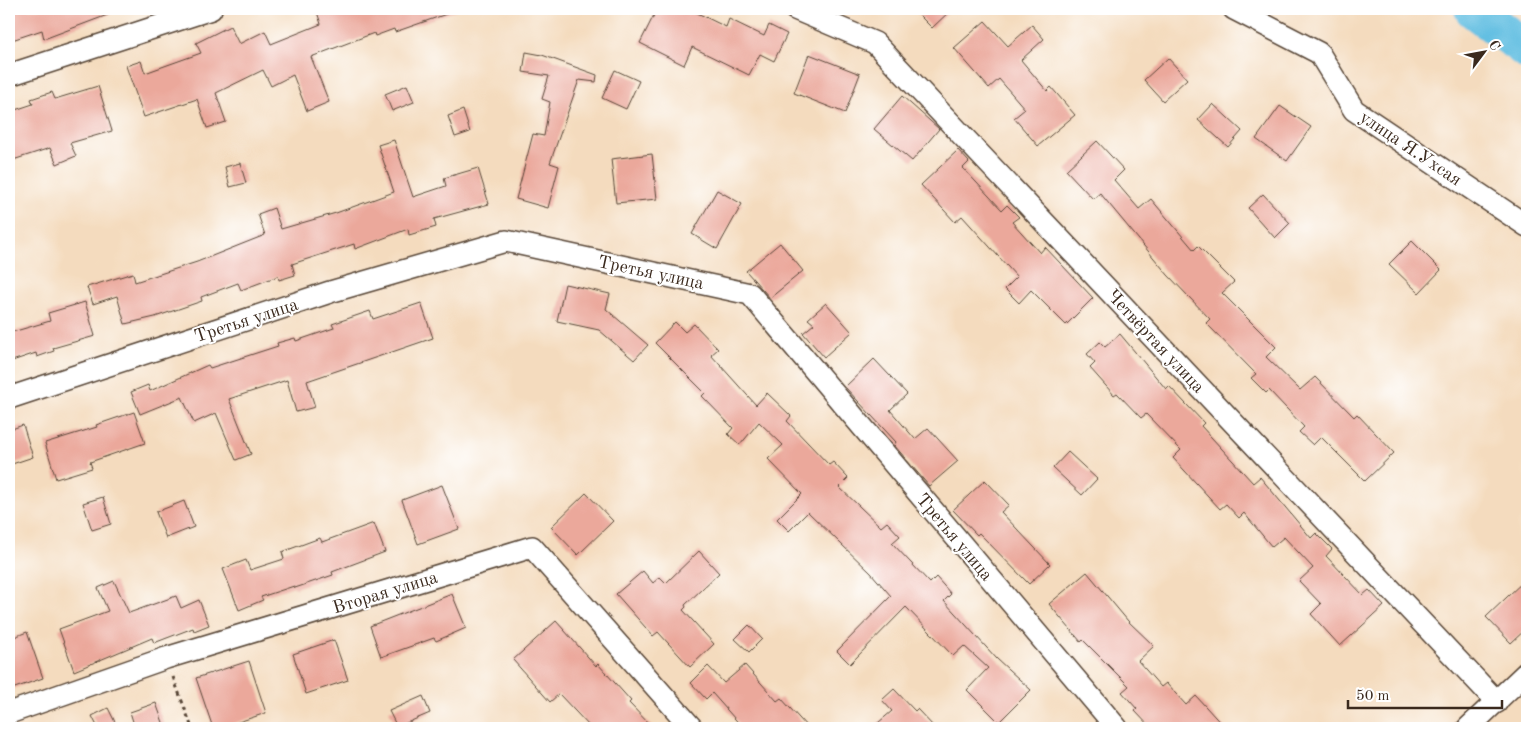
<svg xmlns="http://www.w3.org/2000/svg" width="1536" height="737" font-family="'Old Standard TT',serif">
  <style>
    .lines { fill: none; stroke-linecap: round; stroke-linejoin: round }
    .river { stroke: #64bfe2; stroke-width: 38 }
    .building { fill: #eba89b }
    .street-casing { stroke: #574536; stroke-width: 24 }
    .path { stroke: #574536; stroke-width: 3; stroke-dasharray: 4 4; stroke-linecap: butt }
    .street { stroke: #fff; stroke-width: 21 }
    .labels { text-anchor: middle; stroke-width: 4; stroke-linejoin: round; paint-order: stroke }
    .street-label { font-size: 18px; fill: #3b2a1e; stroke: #fff }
  </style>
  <rect width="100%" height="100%" fill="#fff"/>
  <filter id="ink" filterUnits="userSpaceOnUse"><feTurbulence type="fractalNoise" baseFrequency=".02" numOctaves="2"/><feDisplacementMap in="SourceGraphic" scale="10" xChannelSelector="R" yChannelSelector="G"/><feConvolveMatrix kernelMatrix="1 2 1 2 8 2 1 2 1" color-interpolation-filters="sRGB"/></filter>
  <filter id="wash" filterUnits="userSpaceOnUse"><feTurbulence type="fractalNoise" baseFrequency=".0096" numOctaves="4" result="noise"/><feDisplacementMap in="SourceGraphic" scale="20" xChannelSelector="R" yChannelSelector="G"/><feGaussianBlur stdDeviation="1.12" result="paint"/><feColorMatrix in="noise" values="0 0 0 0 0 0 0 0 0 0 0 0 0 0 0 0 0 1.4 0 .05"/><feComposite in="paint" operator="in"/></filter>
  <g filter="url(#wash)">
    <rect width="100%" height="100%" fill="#f4dbbe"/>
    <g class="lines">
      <path class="river" d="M1473 9 1527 50"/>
    </g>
    <g id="blocks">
      <g class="building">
        <path d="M9 9H117L118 11 44 39 42 30 9 41Z"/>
        <path d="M316 9H455V11L395 32 394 29 375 36 374 33 311 57 329 102 307 111 293 75 271 86 263 70 216 93 226 122 207 128 197 99 144 117 126 66 141 61 145 73 201 53 196 43 230 26 239 44 265 31 271 44 321 24Z"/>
        <path d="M657 9H689L726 27 729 19 764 36 769 25 787 34 774 61 760 54 749 75 692 47 684 65 640 43Z"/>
        <path d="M913 9H952L932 28Z"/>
        <path d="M985 21 1008 46 1032 25 1044 39 1021 60 1047 91 1051 87 1075 115 1038 146 1014 118 1025 109 999 79 989 88 954 48Z"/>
        <path d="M526 52 542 55 597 75 596 82 579 80 550 163 559 166 548 208 516 199 533 134 544 136 550 102 542 99 549 76 523 72Z"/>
        <path d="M809 54 860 74 845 113 794 93Z"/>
        <path d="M1168 58 1187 79 1163 101 1144 80Z"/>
        <path d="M615 70 639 81 626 109 602 98Z"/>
        <path d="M407 85 414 102 392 111 385 94Z"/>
        <path d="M98 86 112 131 70 143 76 156 57 164 50 148 13 160 9 148V112L33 104 31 99 52 92 55 99Z"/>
        <path d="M902 96 939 129 912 161 874 129Z"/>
        <path d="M1213 104 1242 131 1228 147 1198 120Z"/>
        <path d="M1280 106 1311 127 1287 161 1256 139Z"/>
        <path d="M463 110 470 132 455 137 448 116Z"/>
        <path d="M394 140 413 197 446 186 444 178 478 168 489 204 434 219 436 227 409 235 408 229 355 249 354 244 292 264 295 275 279 280 278 276 241 290 238 283 201 297 202 301 155 317 125 324 117 296 93 304 87 287 133 273 135 282 197 262 265 235 258 214 274 208 281 229 336 213 394 192 378 145Z"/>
        <path d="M1097 141 1124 170 1114 180 1139 209 1151 199 1194 250 1198 246 1234 282 1222 293 1276 347 1266 357 1300 390 1315 377 1354 417 1357 414 1394 453 1365 481 1321 437 1313 445 1299 432 1304 427 1269 390 1266 393 1251 378 1256 374 1206 323 1210 319 1168 275 1100 193 1093 199 1066 170Z"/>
        <path d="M958 150 969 162 963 168 1002 210 1007 205 1019 217 1012 222 1040 253 1045 247 1093 298 1066 325 1031 290 1019 303 1005 289 1017 277 962 216 955 222 921 185Z"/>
        <path d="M652 154 657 199 616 203 611 159Z"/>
        <path d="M240 163 246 183 230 187 225 167Z"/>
        <path d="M717 190 742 204 717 249 692 234Z"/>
        <path d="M1263 194 1290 223 1275 238 1248 208Z"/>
        <path d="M1412 241 1441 270 1419 293 1389 264Z"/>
        <path d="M780 243 803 271 770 298 746 271Z"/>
        <path d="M565 284 610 294 606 309 648 345 634 360 599 330 557 321Z"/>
        <path d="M85 302 95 336 53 348 54 351 37 357 36 353 9 362V333L50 321 48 313Z"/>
        <path d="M421 303 433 338 307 381 315 407 296 412 287 380 229 399 251 454 236 460 216 413 194 423 182 397 140 414 131 392 148 385 150 391 208 365 210 368 278 346 277 343 295 338 296 341 334 328 332 324 370 311 373 319Z"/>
        <path d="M826 303 852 332 824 357 803 333 814 324 808 319Z"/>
        <path d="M675 322 685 332 694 324 718 349 711 355 756 405 767 393 791 416 787 421 829 465 833 462 848 478 839 487 881 527 887 522 900 536 892 543 930 583 936 577 951 594 944 601 997 659 1031 690 999 722 967 690 988 668 964 646 953 656 906 607 850 664 837 651 891 596 871 573 808 512 789 531 777 519 802 494 768 459 783 445 759 422 740 445 728 434 733 428 702 396 705 393 655 343Z"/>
        <path d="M1120 334 1166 389 1169 386 1204 423 1201 426 1253 483 1260 477 1311 538 1316 533 1332 549 1326 556 1363 595 1369 590 1384 606 1340 646 1311 614 1321 604 1299 581 1313 568 1284 537 1272 547 1244 513 1239 518 1226 504 1220 509 1173 458 1181 450 1146 414 1141 418 1117 393 1114 395 1090 368 1095 363 1087 354 1100 342 1105 347Z"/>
        <path d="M874 359 907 394 890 410 915 439 928 428 958 461 929 486 894 445 896 442 845 387Z"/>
        <path d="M134 412 145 443 90 462 92 468 56 479 45 443 97 427 96 425Z"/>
        <path d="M23 425 33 457 9 465V430Z"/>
        <path d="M1068 452 1097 479 1082 495 1053 468Z"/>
        <path d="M985 480 1009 505 1001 512 1050 564 1029 584 979 533 977 535 953 510Z"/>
        <path d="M442 485 459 529 418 544 402 500Z"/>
        <path d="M586 493 613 521 578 555 551 527Z"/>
        <path d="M103 497 111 524 92 530 83 503Z"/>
        <path d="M184 501 194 527 166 538 156 512Z"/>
        <path d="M374 523 385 552 332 572 333 575 295 588 294 586 261 597 263 600 239 610 223 569 246 560 250 570 284 559 282 552 320 538 322 542Z"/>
        <path d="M699 551 719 573 685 605 686 607 683 610 714 644 690 667 658 632 653 636 616 594 643 571 653 583 660 577 666 583Z"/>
        <path d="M1087 572 1128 621 1154 646 1138 661 1161 687 1166 683 1186 705 1196 696 1225 728H1151L1135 711 1137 709 1122 692 1129 686 1083 640 1081 642 1049 604Z"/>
        <path d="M1527 578V628L1511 643 1486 617Z"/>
        <path d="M114 581 129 613 176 596 181 608 199 600 209 625 194 631 193 628 154 643 152 638 74 671 59 629 108 611 98 588Z"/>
        <path d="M452 594 466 628 436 641 434 638 381 657 370 626Z"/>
        <path d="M556 621 596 666 598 664 631 701 629 703 653 728H591L559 694 550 702 513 660Z"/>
        <path d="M749 625 762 639 749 652 735 639Z"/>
        <path d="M27 632 43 678 9 690V639Z"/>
        <path d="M334 640 348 680 306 694 293 654Z"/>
        <path d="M249 661 266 713 220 728H213L196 678Z"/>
        <path d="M745 665 777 701 781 698 808 728H743L712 693 706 699 691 683 708 666 724 683Z"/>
        <path d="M894 689 915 711 917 709 935 728H872L892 711 882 700Z"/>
        <path d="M423 696 430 713 397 727 389 711Z"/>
        <path d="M156 703 165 728H135L130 712Z"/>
        <path d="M108 708 118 728H98L92 716Z"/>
      </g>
    </g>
  </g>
  <g filter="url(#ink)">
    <use href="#blocks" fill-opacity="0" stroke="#574536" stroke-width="1"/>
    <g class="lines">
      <defs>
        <g id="street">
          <path d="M795 9 875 43 1497 702"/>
          <path d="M1234 9 1319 53 1354 110 1527 226"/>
          <path d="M9 75 211 9"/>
          <path d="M9 398 330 292 506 241 750 294 1117 728"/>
          <path d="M9 713 166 658 532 547 692 728"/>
          <path d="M1468 728 1527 672"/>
        </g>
      </defs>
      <use href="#street" class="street-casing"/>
      <path class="path" d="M173 677 192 728"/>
      <use href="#street" class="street"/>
    </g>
  </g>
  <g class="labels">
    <g class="street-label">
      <text transform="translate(1411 148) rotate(34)" y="6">улица Я.Ухсая</text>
      <text transform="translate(651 272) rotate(12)" y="6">Третья улица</text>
      <text transform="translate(246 320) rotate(-18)" y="6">Третья улица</text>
      <text transform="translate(1156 341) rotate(47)" y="6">Четвёртая улица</text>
      <text transform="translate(955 537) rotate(50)" y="6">Третья улица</text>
      <text transform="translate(385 592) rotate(-17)" y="6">Вторая улица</text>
    </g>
  </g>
  <rect width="1536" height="737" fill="none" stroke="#fff" stroke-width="30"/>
  <g transform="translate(1484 52) rotate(58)" stroke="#ffffff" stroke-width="4" paint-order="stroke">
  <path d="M0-4L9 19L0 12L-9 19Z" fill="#3b2a1e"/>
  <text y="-8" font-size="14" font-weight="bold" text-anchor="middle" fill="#3b2a1e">С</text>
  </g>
  <path d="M1348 700v8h154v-8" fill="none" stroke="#3b2a1e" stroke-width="2.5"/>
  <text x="1356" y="700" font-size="15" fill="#3b2a1e" stroke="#ffffff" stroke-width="4" paint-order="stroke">50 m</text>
</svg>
